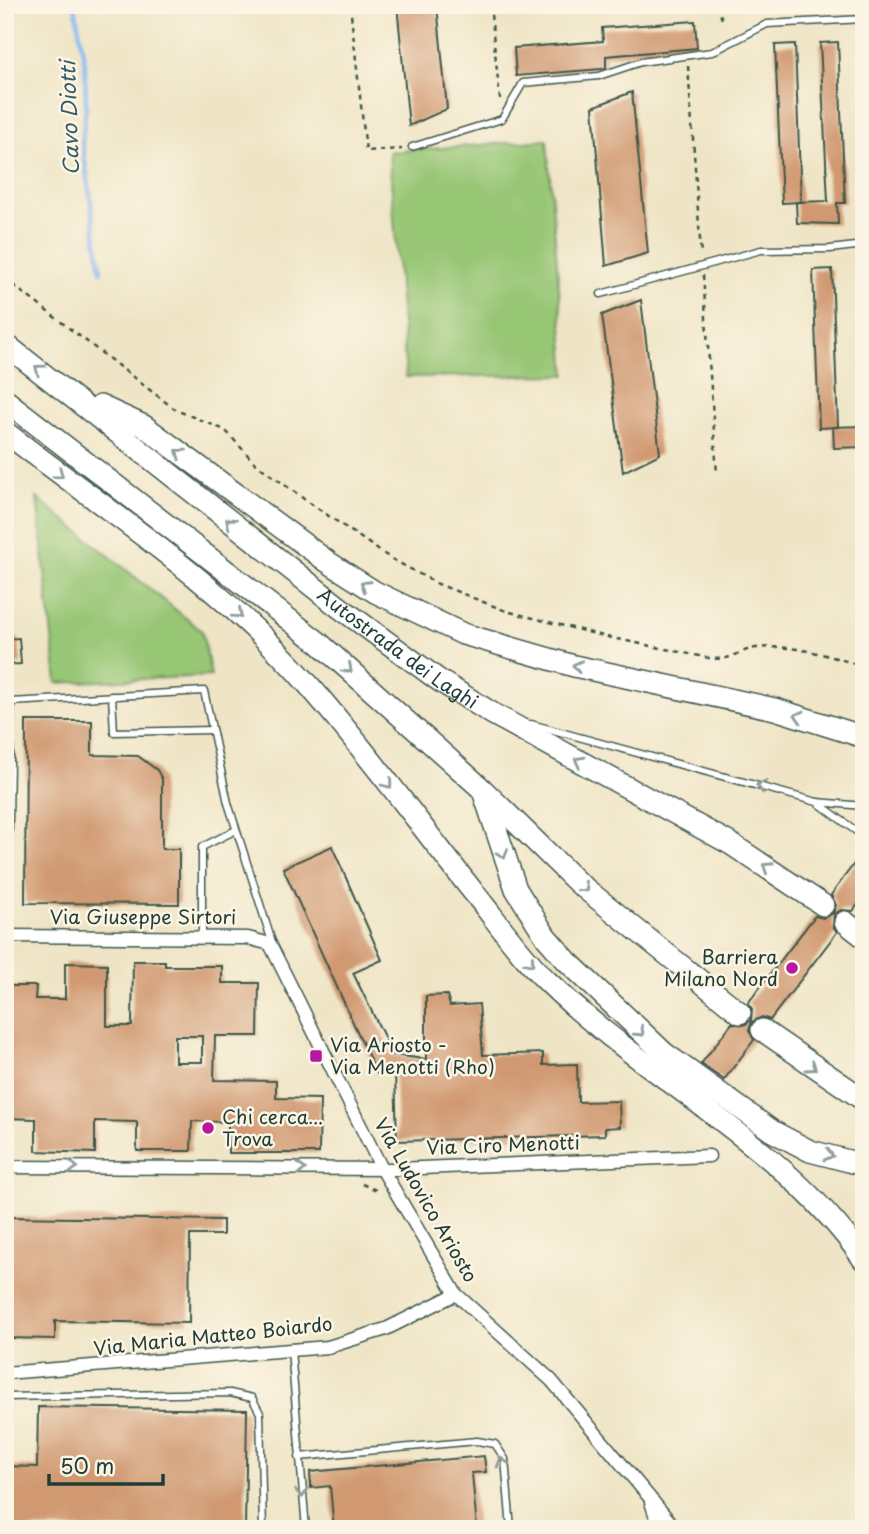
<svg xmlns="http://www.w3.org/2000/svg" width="869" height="1534" font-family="'Playpen Sans',sans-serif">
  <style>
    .green { fill: #97c675; stroke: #5b8254; stroke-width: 2 }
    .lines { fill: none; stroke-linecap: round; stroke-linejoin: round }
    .stream { stroke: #85b7f2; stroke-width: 4.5 }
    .building { fill: #d09971; fill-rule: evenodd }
    .lane-casing { stroke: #3e564a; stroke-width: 9 }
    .street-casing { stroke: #3e564a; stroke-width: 15 }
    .highway-casing { stroke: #3e564a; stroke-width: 24 }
    .path { stroke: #3e564a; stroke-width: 2.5; stroke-dasharray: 5 5; stroke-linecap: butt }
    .lane { stroke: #fff; stroke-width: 6 }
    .street { stroke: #fff; stroke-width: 12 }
    .highway { stroke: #fff; stroke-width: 21 }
    .oneway { stroke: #8f9e9a }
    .poi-dot { fill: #b5179e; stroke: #fcf5e5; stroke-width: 2.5 }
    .labels { text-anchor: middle; stroke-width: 5; stroke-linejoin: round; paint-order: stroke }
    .street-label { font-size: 19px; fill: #1f3d34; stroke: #fcf5e5 }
    .poi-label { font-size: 19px; fill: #1f3d34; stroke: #fcf5e5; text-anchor: start }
    .water-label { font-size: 21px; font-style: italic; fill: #385c64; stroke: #fcf5e5 }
  </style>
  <rect width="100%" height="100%" fill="#fcf5e5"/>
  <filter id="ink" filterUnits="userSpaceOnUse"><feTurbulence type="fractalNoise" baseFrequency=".0143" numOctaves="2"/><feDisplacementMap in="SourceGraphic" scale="14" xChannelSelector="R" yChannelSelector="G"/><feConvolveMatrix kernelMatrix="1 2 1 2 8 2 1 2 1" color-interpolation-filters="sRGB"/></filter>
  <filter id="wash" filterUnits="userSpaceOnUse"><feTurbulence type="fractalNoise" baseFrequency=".00686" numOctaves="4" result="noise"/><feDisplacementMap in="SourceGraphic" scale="28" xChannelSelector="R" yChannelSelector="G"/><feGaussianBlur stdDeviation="1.57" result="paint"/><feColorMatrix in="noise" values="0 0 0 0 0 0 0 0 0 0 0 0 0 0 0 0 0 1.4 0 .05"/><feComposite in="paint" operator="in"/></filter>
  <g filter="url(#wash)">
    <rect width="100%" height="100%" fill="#efe5c6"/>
    <g class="green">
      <path d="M547 140 566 375 406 377 389 152Z"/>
      <path d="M37 498 202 631 211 676 57 683Z"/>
    </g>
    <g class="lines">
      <path class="stream" d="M75 5 85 66 86 107 82 141 101 271"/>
    </g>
    <g id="blocks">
      <g class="building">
        <path d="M397 5H437L447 109 409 126Z"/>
        <path d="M695 21 697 48 606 56V68L601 69 516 76 514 48 603 41 602 28Z"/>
        <path d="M838 42 845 203H837L838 224 797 223 796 202 828 201 820 43Z"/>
        <path d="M795 44 801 202 782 203 775 45Z"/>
        <path d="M632 92 648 253 606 266 593 107Z"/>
        <path d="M832 269 838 427 819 428 813 270Z"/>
        <path d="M641 300 660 454 623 472 602 315Z"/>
        <path d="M864 426V447L834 448 833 427Z"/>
        <path d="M19 638 21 664 5 665V639Z"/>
        <path d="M26 721H92V755L138 756 157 770 162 779V849H179V904L25 903Z"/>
        <path d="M332 846 382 960 353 973 393 1055 426 1059V996L447 995 450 1006 479 1004 483 1055 543 1053V1065L577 1064 578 1102 619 1101 620 1127 605 1128V1135L397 1141 395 1071 376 1073 283 868Z"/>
        <path d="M864 850V896L853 911 841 910 834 914 833 926 837 932 770 1020 762 1017 752 1022 749 1030 754 1040 724 1080 701 1064 732 1023 744 1025 751 1021 752 1009 748 1003 815 916 823 918 833 913 836 905 831 895Z"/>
        <path d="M133 961H165V966H222V983H259L258 1036H215L214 1080 276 1081V1098L320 1099 319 1153H228V1122L192 1121 191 1151H137V1122L95 1121V1153L36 1151V1119L5 1118V986H36L35 999H65V963L107 964V1026H132ZM175 1036H202V1062H175Z"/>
        <path d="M5 1217 223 1220V1235H190L189 1323 55 1321V1339L5 1338Z"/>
        <path d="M38 1407 247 1410 245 1529H5V1466L37 1467Z"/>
        <path d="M484 1456 486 1472 472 1473 477 1529H334L330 1486 311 1488 310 1472Z"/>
      </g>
    </g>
  </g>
  <g filter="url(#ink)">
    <use href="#blocks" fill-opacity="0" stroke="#3e564a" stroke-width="2"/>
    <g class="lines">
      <defs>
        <g id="lane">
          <path d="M412 147 502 119 523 83 599 76 641 62 712 52 767 24 864 19"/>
          <path d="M601 294 761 250 830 249 864 245"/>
          <path d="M112 696 114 732 212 730"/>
          <path d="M531 724 817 802 864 837"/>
          <path d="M817 802 864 806"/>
          <path d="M7 936 11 702 204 691 228 803 273 945"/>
          <path d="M202 937V847L236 830"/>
          <path d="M291 1350 306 1529"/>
          <path d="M5 1397 230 1393 252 1398 260 1413 263 1529"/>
          <path d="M299 1457 477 1441 495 1444 505 1459 511 1529"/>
        </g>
        <g id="street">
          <path d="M5 936 248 938 270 944 382 1169 456 1294 551 1380 676 1529"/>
          <path d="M5 1167 397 1169 709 1156"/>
          <path d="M5 1373 328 1347 386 1329 456 1294"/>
          <path d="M651 1502 660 1529"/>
        </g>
        <g id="highway">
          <path id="s1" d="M5 344 339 607 440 681 493 714 731 844 823 905"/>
          <path d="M5 400 318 642 482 789 577 882 740 1013"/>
          <path d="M100 406 144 426 328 562 375 592 463 634 574 666 775 709 864 737"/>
          <path d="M5 432C108 511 220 584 306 682 366 750 419 824 475 894 499 924 521 956 548 982 648 1080 784 1144 864 1260"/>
          <path d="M483 791 516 889 546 937 567 961 664 1053 772 1131 810 1151 864 1165"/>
          <path d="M845 922 864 937"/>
          <path d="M762 1030 864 1100"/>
        </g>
      </defs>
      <use href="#lane" class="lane-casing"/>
      <use href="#street" class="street-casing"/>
      <use href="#highway" class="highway-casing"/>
      <g class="path">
        <path d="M350 5 366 151 402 149"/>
        <path d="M490 5 500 99"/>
        <path d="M716 5 723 21"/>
        <path d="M688 66 701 255"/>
        <path d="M703 275 717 474"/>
        <path d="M5 279 176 410 225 430 255 463 304 499 390 558 438 584 506 611 607 637 709 658C731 662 736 651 756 648 792 644 829 655 864 667"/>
        <path d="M362 1184 378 1191"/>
      </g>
      <use href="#lane" class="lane"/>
      <use href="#street" class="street"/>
      <use href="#highway" class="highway"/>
    </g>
    <defs><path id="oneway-chevron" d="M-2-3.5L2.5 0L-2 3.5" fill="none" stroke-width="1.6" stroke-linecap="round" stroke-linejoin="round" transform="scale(1.75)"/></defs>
    <g class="oneway">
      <use href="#oneway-chevron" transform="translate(39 369) rotate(-143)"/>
      <use href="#oneway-chevron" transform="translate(180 453) rotate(-143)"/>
      <use href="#oneway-chevron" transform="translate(59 474) rotate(37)"/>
      <use href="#oneway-chevron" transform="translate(230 522) rotate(-141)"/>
      <use href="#oneway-chevron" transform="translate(365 585) rotate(-147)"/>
      <use href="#oneway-chevron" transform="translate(238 614) rotate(42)"/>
      <use href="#oneway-chevron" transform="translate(577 666) rotate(-167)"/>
      <use href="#oneway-chevron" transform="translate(348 669) rotate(42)"/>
      <use href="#oneway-chevron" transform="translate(799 716) rotate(-163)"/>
      <use href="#oneway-chevron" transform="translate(579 761) rotate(-152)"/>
      <use href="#oneway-chevron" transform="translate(388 784) rotate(52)"/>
      <use href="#oneway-chevron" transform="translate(761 786) rotate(-165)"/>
      <use href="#oneway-chevron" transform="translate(503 854) rotate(71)"/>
      <use href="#oneway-chevron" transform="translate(767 867) rotate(-147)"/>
      <use href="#oneway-chevron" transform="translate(584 888) rotate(41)"/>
      <use href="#oneway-chevron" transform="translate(530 962) rotate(49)"/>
      <use href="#oneway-chevron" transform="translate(640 1032) rotate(43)"/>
      <use href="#oneway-chevron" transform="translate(812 1067) rotate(35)"/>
      <use href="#oneway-chevron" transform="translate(829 1155) rotate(14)"/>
      <use href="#oneway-chevron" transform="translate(73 1167)"/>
      <use href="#oneway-chevron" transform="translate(301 1169)"/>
      <use href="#oneway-chevron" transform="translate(502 1462) rotate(-107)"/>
      <use href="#oneway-chevron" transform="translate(302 1493) rotate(85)"/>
    </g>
  </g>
  <g class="poi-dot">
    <circle cx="792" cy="968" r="7"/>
    <rect x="309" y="1049" width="14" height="14" rx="3.5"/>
    <circle cx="208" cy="1128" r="7"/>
  </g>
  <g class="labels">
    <g class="street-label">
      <text dy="7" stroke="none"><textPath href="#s1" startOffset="497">Autostrada dei Laghi</textPath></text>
      <text x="143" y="924">Via Giuseppe Sirtori</text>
      <text transform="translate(503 1145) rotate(-2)" y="7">Via Ciro Menotti</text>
      <text transform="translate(426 1200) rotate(60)" y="7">Via Ludovico Ariosto</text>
      <text transform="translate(213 1336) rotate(-6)" y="7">Via Maria Matteo Boiardo</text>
    </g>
    <g class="poi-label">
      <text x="778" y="964" text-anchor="end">Barriera<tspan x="778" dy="22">Milano Nord</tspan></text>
      <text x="330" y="1052">Via Ariosto -<tspan x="330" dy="22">Via Menotti (Rho)</tspan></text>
      <text x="222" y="1124">Chi cerca...<tspan x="222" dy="22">Trova</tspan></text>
    </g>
    <g class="water-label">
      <text transform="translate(70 118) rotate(-92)" y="7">Cavo Diotti</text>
    </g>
  </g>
  <rect width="869" height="1534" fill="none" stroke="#fcf5e5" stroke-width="28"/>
  <path d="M49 1474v10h114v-10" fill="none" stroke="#1f3d34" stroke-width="3.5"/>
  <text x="60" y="1474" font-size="21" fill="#1f3d34" stroke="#fcf5e5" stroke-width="5" paint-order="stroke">50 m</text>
</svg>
